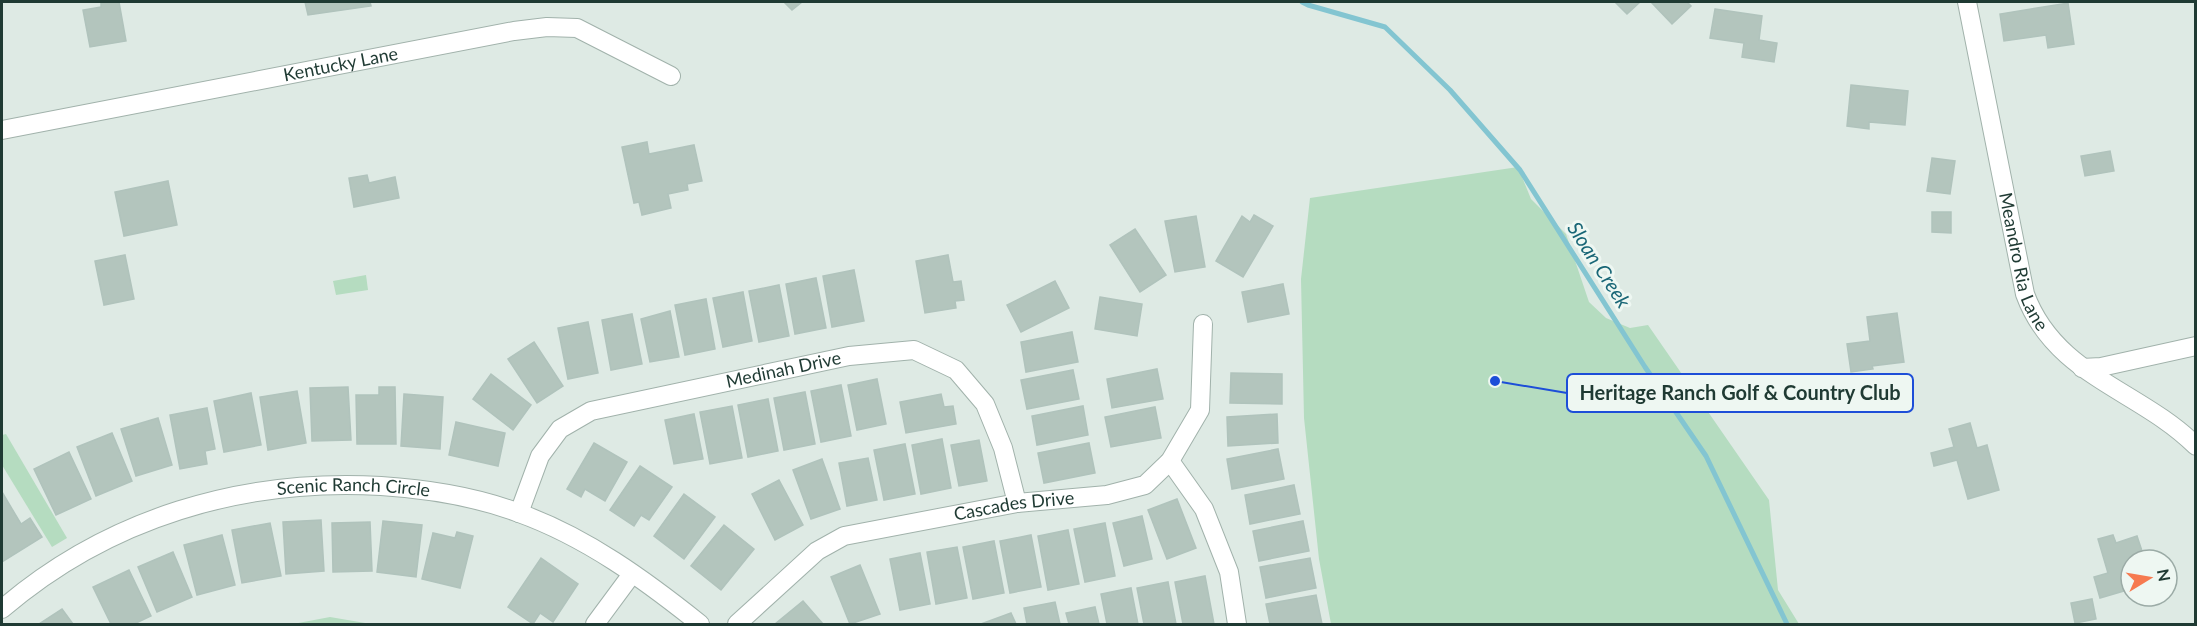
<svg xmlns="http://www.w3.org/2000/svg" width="2197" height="626" font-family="Lato,sans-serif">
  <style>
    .green { fill: #b5dcc0 }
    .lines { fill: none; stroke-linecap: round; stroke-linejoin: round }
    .stream { stroke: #83c5d1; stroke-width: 5 }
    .building { fill: #b3c5bd; stroke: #b0c3bc; stroke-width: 1.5 }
    .minor-casing { stroke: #a1b2ab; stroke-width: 20 }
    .minor { stroke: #fff; stroke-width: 18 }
    .labels { text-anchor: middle; stroke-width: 6; stroke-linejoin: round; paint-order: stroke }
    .street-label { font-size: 18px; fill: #1f3a33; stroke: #eef7f2 }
    .water-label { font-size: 20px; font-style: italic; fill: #186676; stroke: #eef7f2 }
    .leader { fill: none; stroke: #1d4ed8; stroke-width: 2 }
    .callout-dot { fill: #1d4ed8; stroke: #eef7f2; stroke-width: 2 }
    .callout { fill: #eef7f2; stroke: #1d4ed8; stroke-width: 2 }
    .callout-label { font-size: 20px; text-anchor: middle; font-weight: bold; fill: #1f3a33 }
  </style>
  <rect width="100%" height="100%" fill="#deeae4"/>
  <g class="green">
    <path d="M1518 167 1531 199 1566 234 1589 302 1606 318 1630 328 1648 325 1769 500 1778 590 1799 624H1331L1319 559 1304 418 1301 279 1310 198Z"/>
    <path d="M366 275 368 290 336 295 333 281Z"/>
    <path d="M6 434 67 538 52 547 2 465V435Z"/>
    <path d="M330 617 371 624H372H293Z"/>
  </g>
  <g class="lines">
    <path class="stream" d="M1302 2 1308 5 1385 27 1450 90 1520 170 1645 367 1706 456 1787 624"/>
  </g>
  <g class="building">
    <path d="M101 2H119L126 41 90 47 83 10 101 7Z"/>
    <path d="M305 2H370L371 6 308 15Z"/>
    <path d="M784 2H802L792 10Z"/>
    <path d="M1615 2H1640L1627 14Z"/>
    <path d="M1651 2H1687L1691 6 1672 24Z"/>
    <path d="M2068 3 2074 44 2048 48 2046 35 2004 41 2000 14Z"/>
    <path d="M1715 9 1762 16 1759 40 1777 43 1774 62 1742 57 1744 43 1710 38Z"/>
    <path d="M1851 85 1908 91 1905 125 1869 122V129L1847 126Z"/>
    <path d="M647 142 649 154 694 145 702 181 687 184 688 190 668 194 671 208 642 215 639 202 634 203 622 147Z"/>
    <path d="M2110 151 2114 171 2085 176 2081 156Z"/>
    <path d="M1932 158 1955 161 1950 194 1927 191Z"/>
    <path d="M367 175 369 183 395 177 399 198 354 207 349 178Z"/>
    <path d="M168 181 177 225 124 236 115 192Z"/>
    <path d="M1932 212H1951V233L1932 232Z"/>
    <path d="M1254 215 1273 226 1243 277 1216 261 1242 216 1250 222Z"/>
    <path d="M1196 216 1205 267 1175 272 1165 221Z"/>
    <path d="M1135 229 1166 275 1140 292 1110 245Z"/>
    <path d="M125 255 134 299 104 305 95 261Z"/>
    <path d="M948 255 953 282 961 281 964 300 955 301 956 308 925 313 916 261Z"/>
    <path d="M854 270 864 321 832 327 823 276Z"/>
    <path d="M816 278 826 328 795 334 786 284Z"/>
    <path d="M1055 281 1069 308 1021 332 1007 305Z"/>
    <path d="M1283 284 1289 314 1248 322 1242 292Z"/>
    <path d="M779 285 789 336 759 342 749 291Z"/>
    <path d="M743 292 752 341 723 347 713 298Z"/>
    <path d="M1100 297 1142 304 1137 336 1095 329Z"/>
    <path d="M706 299 715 349 685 355 675 305Z"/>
    <path d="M670 311 679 357 650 362 641 319Z"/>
    <path d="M1897 313 1904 362 1872 366 1873 369 1851 372 1847 344 1870 341 1867 317Z"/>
    <path d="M632 314 642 364 611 370 602 320Z"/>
    <path d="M588 322 598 373 568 379 558 328Z"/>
    <path d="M1072 332 1078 362 1026 372 1021 342Z"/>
    <path d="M534 342 563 386 537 403 508 359Z"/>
    <path d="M1157 369 1163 399 1112 408 1107 379Z"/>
    <path d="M1073 370 1079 399 1027 409 1021 380Z"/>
    <path d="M1231 373 1282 374V404L1230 403Z"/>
    <path d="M491 374 531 405 513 430 473 399Z"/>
    <path d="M877 379 886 424 857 430 848 385Z"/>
    <path d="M841 385 851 436 821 442 811 391Z"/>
    <path d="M348 387 351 440 312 441 310 388Z"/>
    <path d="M379 387H395L396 444H357L356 395H379Z"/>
    <path d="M297 391 306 443 268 450 260 397Z"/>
    <path d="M805 392 815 444 784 450 774 398Z"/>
    <path d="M251 393 261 445 224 452 214 401Z"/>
    <path d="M404 394 443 397 440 449 401 446Z"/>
    <path d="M941 394 944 407 953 406 956 424 906 433 900 402Z"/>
    <path d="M768 399 778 451 748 457 738 405Z"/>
    <path d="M732 406 742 458 710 464 700 412Z"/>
    <path d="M1083 406 1088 435 1037 445 1032 416Z"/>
    <path d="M1155 407 1161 438 1111 447 1105 417Z"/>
    <path d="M207 408 215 449 205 451 207 464 180 469 170 415Z"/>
    <path d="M694 414 703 459 674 464 665 420Z"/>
    <path d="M1277 414 1278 443 1228 446 1227 417Z"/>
    <path d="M158 418 172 465 136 476 121 429Z"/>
    <path d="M456 422 505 433 498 466 449 455Z"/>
    <path d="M1970 423 1977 448 1987 445 1999 490 1968 499 1957 460 1934 466 1931 453 1954 447 1949 429Z"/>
    <path d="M112 433 132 481 96 496 77 447Z"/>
    <path d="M942 439 951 488 921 494 912 445Z"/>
    <path d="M979 440 987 481 959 486 951 445Z"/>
    <path d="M594 443 627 462 605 501 585 489 581 497 567 489Z"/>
    <path d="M1089 443 1095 473 1044 483 1038 453Z"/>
    <path d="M905 444 915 494 884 500 874 450Z"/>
    <path d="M1278 449 1284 479 1232 489 1227 459Z"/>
    <path d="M69 452 91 499 56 515 34 469Z"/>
    <path d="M868 458 877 500 847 506 839 463Z"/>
    <path d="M822 459 840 509 811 519 793 470Z"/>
    <path d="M640 466 672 487 649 520 641 515 634 526 610 510Z"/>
    <path d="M779 480 803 525 775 540 752 494Z"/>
    <path d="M1294 485 1300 514 1250 524 1245 495Z"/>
    <path d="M2 492 21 524 30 518 42 537 2 562Z"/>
    <path d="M684 494 715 517 684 559 654 536Z"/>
    <path d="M1177 499 1196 548 1167 559 1148 510Z"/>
    <path d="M1142 516 1152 559 1124 566 1113 523Z"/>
    <path d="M321 520 324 571 286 574 283 522Z"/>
    <path d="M383 521 422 525 416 577 377 572Z"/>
    <path d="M1303 521 1309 551 1259 561 1253 531Z"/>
    <path d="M370 522 372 571 333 572 332 523Z"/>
    <path d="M270 523 281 576 242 583 232 530Z"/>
    <path d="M1105 523 1115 576 1085 582 1074 529Z"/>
    <path d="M724 525 754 549 721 590 691 566Z"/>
    <path d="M1068 530 1079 584 1048 590 1038 536Z"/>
    <path d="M457 532 473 536 460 588 422 579 433 533 455 538Z"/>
    <path d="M222 535 235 585 197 595 184 545Z"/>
    <path d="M1031 535 1041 587 1010 593 1000 541Z"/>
    <path d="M2113 535 2116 543 2137 536 2145 560H2131V589L2100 598 2094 577 2108 573 2098 539Z"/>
    <path d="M994 541 1004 593 973 599 963 547Z"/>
    <path d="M957 547 967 598 936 604 927 552Z"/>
    <path d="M173 552 192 597 157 612 138 567Z"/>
    <path d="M920 553 930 604 900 610 890 559Z"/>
    <path d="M541 558 578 584 553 622 540 613 533 624 508 607Z"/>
    <path d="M1310 558 1316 588 1266 598 1260 567Z"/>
    <path d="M860 565 880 614 850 624 831 577Z"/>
    <path d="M129 570 151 616 134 624H111L93 587Z"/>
    <path d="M1205 576 1214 624H1183L1175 582Z"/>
    <path d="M1168 582 1176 624H1144L1137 588Z"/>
    <path d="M1131 588 1138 624H1107L1101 594Z"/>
    <path d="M1316 595 1322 624H1270L1266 604Z"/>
    <path d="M2092 599 2096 619 2075 623 2071 603Z"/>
    <path d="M803 601 823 624H775Z"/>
    <path d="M1055 602 1060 624H1027L1024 608Z"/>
    <path d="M1095 607 1099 624H1069L1066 613Z"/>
    <path d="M62 609 73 624H39Z"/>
    <path d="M1011 613 1016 624H981Z"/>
  </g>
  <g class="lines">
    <defs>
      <g id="minor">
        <path id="s1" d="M1967 2 2025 294C2055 376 2140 390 2196 446"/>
        <path id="s2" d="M2 130 514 31 547 27 577 28 671 76"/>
        <path d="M2082 368 2101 367 2196 346"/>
        <path d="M1170 461 1204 509 1229 572 1237 624"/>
        <path id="s3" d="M519 513 540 456 560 429 591 411 849 356 914 350 956 370 985 404 1003 448 1017 503"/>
        <path id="s4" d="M2 609C108 518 242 478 381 486 428 489 474 496 519 513 586 537 645 580 700 624"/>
        <path d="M595 624 632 574"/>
        <path id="s5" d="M737 624 817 551 844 536 1017 503 1107 495 1145 485 1170 461 1200 410 1203 324"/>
      </g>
    </defs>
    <use href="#minor" class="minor-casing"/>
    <use href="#minor" class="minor"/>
  </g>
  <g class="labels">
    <g class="street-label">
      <text dy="6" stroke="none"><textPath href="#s2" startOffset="345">Kentucky Lane</textPath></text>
      <text dy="6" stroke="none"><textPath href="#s1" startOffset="266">Meandro Ria Lane</textPath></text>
      <text dy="6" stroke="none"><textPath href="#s3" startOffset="327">Medinah Drive</textPath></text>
      <text dy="6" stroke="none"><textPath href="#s4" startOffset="381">Scenic Ranch Circle</textPath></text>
      <text dy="6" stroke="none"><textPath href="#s5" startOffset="312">Cascades Drive</textPath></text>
    </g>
    <g class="water-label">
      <text transform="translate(1599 265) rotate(57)" y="7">Sloan Creek</text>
    </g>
  </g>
  <path class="leader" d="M1495 381L1567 393"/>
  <circle class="callout-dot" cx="1495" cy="381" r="6"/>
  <rect class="callout" x="1567" y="374" width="346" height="38" rx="6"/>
  <g class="callout-label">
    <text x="1740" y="400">Heritage Ranch Golf &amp; Country Club</text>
  </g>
  <rect width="2197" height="626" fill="none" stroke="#1f3a33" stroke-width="6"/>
  <g transform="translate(2149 578) rotate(79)"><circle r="28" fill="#eef7f2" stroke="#9baba6" stroke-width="1.5"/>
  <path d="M0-4.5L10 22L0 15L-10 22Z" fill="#f67a50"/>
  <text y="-9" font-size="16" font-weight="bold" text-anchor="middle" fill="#1f3a33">N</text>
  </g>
</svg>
